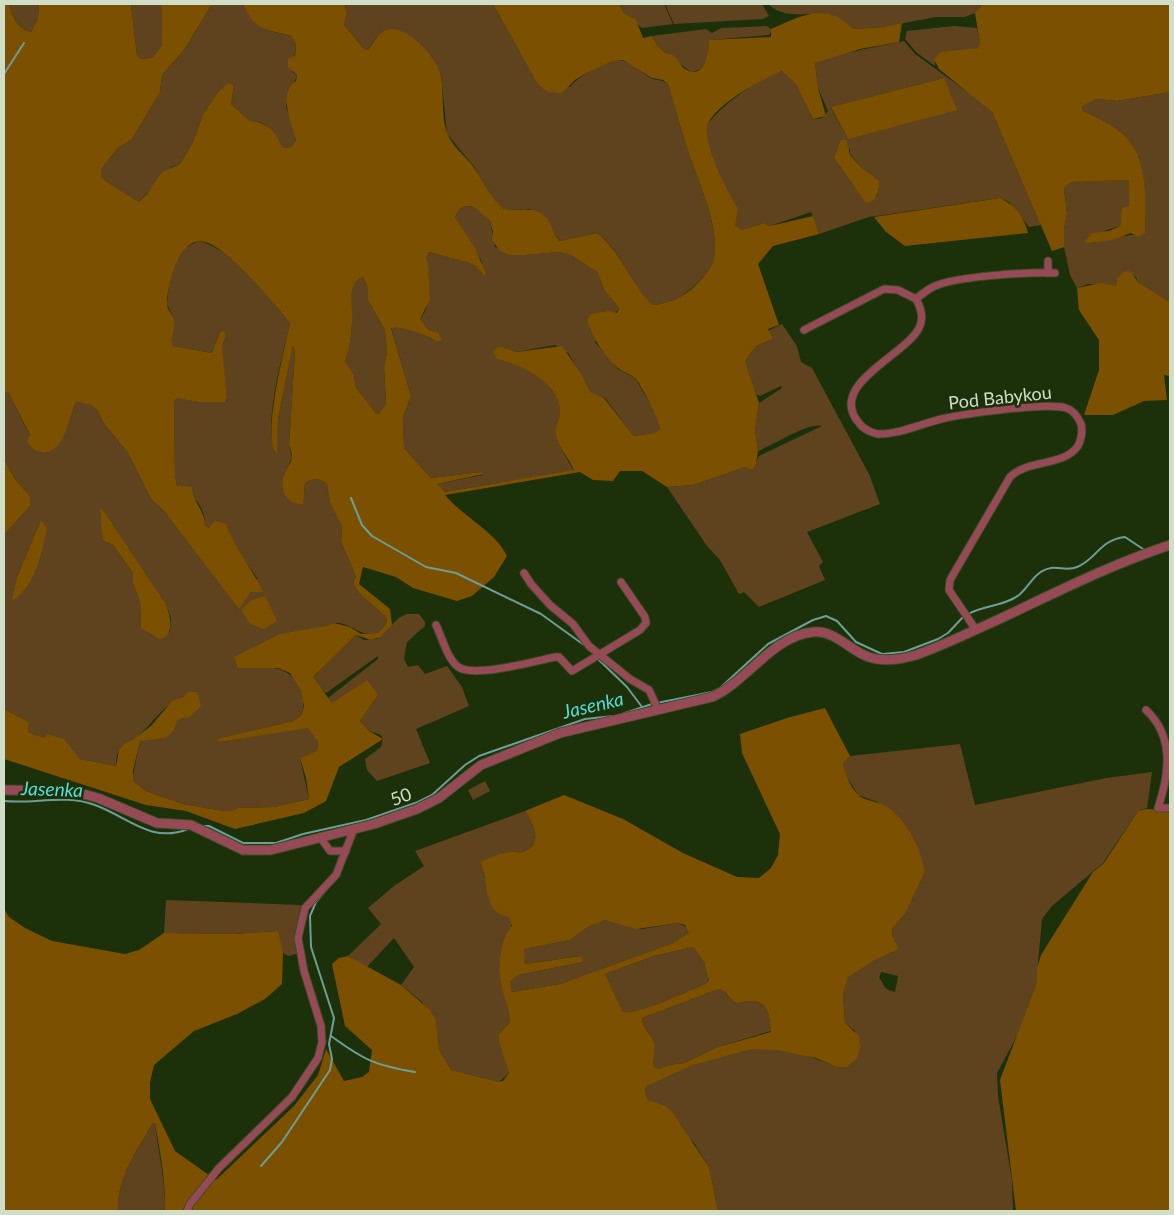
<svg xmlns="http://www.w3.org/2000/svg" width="1174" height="1215" font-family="Lato,sans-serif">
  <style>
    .green { fill: #5f431e; fill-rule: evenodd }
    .forest { fill: #7c5001; fill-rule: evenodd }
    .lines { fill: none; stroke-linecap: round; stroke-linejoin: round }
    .stream { stroke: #6d9e96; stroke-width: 2 }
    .minor-casing { stroke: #394c28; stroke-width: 9 }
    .tertiary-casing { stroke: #394c28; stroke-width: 11 }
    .minor { stroke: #964a55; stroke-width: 7 }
    .tertiary { stroke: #964a55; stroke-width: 9 }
    .labels { text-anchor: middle; stroke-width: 5; stroke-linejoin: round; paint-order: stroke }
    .street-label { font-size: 18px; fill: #d0dec8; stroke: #1c3009 }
    .water-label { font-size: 19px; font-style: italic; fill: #55deda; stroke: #1c3009 }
  </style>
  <rect width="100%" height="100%" fill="#1c3009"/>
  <g class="green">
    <path d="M9 4H39L38 18 31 32C17 29 12 15 9 4Z"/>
    <path d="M131 4H162V45L153 57 142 59 137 56Z"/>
    <path d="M212 4H243C254 31 268 30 291 36L296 45 292 72 297 75 286 106 296 140 291 147 284 148C273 139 271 120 250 121L231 104 234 86 219 91 203 114 193 142 180 164 171 167 139 202 104 180 101 176V169L118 148 132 139 160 92 162 75 184 50Z"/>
    <path d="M344 4H493L534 78 570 87C578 76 611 56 624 61 634 65 642 73 651 78 657 81 662 79 668 84 675 107 681 131 689 154 698 181 724 236 712 264 708 273 700 281 692 288 681 298 667 304 651 305 630 283 622 251 597 233L560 241 552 232 550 226 530 209H504L493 200 475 168 447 134 441 74 377 37 368 50 364 49 344 25 347 14Z"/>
    <path d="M619 4H664L673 24 642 28 624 13Z"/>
    <path d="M665 4H762L769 16 763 19 674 24Z"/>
    <path d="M768 4H983L975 13 965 17H936L883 27 853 29C823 0 792 27 768 4Z"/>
    <path d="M767 26 772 30 769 35 710 40C708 53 709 70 691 72L660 49 652 36 706 29 712 33 721 28Z"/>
    <path d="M954 26 977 28 980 43 978 48 961 51 935 62V66L917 53 905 39 907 31Z"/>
    <path d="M904 41 915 54 976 98 992 112 1041 225 1029 227 1009 202 1000 198 869 217 819 234 811 212 770 226 764 223 737 231 734 226 738 208C726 192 703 147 707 127 710 113 774 65 786 72 799 80 806 106 813 119L822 118 828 111 818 88 815 63 831 56ZM944 78 848 139 831 108 832 107ZM850 149V154L862 168 880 181 877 197 853 185 834 158Z"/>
    <path d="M1170 92V302L1138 282 1136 277 1123 272 1117 278 1116 286 1089 284 1077 288 1070 275 1064 247V229L1067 214 1064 187 1071 182 1129 180V206L1121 218 1120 226 1104 231 1124 236 1145 233C1146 206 1147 166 1131 143 1121 128 1099 118 1083 111L1082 105 1097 99 1117 101Z"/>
    <path d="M474 206 490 221 495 247 525 255 559 252 571 255 597 272 605 291 619 308 595 342 618 369 635 378 659 418 660 429 654 433 634 436 604 397 590 393 569 354 555 345 516 352 503 347 497 359C522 366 561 380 560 412 560 422 553 424 556 437 560 450 568 459 574 471L444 492 437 484 483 475 481 472 431 478 404 448 403 417 411 396 391 327C399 325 428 335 436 341L438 334 429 330 420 319C435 301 427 283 428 263L426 258 429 252 469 263 476 266 484 276 481 260 455 217 461 207Z"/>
    <path d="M198 241C228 245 272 300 290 323 283 356 262 424 276 453L278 419 293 346 295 351 289 445 292 458 284 474 304 494 305 483C313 478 320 478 327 484L330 503 342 527 341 542 356 576 353 583 359 593 387 618 386 624 378 633C358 637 355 625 338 623 333 622 329 626 324 627 297 631 274 635 251 649L266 667C293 668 310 689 301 716L293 721 216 739 219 742 308 727 318 742V750L300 758 309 799 274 807 238 808 230 811H223L183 804 146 791 132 781 140 741 177 719H184V698C166 700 151 726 137 737 131 742 123 743 119 751 116 755 116 761 116 766L80 759 45 738 28 732 29 722 4 709V535L30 506V496L15 479 4 459V393L8 392 30 436 27 440 52 449C71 431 65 421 76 400L91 405 97 410 103 422 128 453 151 499 164 511 239 608 251 592 257 578 234 545 226 524 209 528 205 525C205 505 193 495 177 486L175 475 174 401 177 397 199 402H225L227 400 220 332 212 353 173 346 171 341 174 320 167 304 169 283 175 263 185 248ZM104 511 166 604 171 618 170 632 141 628 140 601 133 584V573L113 545 103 539ZM41 520 13 600 17 577Z"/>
    <path d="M363 277 368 287V300L385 330 387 352 384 367 386 405 379 414 376 413 356 388 354 375 345 361C350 349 351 336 352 323 353 309 345 283 363 277Z"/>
    <path d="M782 324 797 346 801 362 812 368 869 474 880 504 807 532 823 562 819 566 825 580 759 607 744 592 739 594 720 560 707 546 667 487 693 485 745 467 752 470 759 456 822 426C808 422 774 445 758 451L755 430 759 403 782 388 781 386 760 396 756 394 745 361 756 346 773 339 767 331Z"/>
    <path d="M407 614H419L425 622V626L407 642 404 659 408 667 418 665 425 674 447 666 462 687 469 706 416 729 430 763 377 781 367 770 365 759 381 747 383 739 381 735 369 731 360 721 378 695 332 703 328 698 378 659V656L326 693 319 687 313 677 356 635 364 640 377 639 399 618Z"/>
    <path d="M960 744 975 805 1106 778 1152 772 1147 808 1138 811 1103 863 1052 906 1042 919 1036 985 1018 1034 997 1073 998 1096 1012 1181 1013 1211H718L709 1167 694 1143 648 1100 645 1092 646 1086C670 1072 723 1052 751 1049 779 1045 812 1056 837 1067L855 1031 845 1023 843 994 848 976 875 960 899 949 892 935V929L905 914 925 872 915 842 877 802 858 795 846 775 843 764 850 756ZM881 972 898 976 895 992C881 988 887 987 879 978Z"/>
    <path d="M485 781 490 791 473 800 468 790Z"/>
    <path d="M525 811C534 824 544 846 522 852 518 853 514 851 510 852 501 854 491 863 483 868L484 877 512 922 501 984 510 1013V1022L499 1034 509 1073 499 1082 451 1070 438 1050 436 1021 421 1001 401 985 414 967 394 938 367 967 348 956 381 924 368 908 394 886 424 866 415 851Z"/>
    <path d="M166 900 301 905 299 928 301 953 288 956 283 953 277 931 235 934 164 933Z"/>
    <path d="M605 920 642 929 678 923 689 928V933L673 943 560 984 512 992 510 982 518 975 583 962 580 956 525 964 523 949 570 940 588 927Z"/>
    <path d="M693 947 704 962 709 979 705 984C686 992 642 1014 623 1012L605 974 654 956Z"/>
    <path d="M719 989C729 991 730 1002 737 1003 741 1003 745 1001 749 1001 769 1000 769 1016 771 1031L718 1047 684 1063 669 1065 659 1069 654 1067C652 1058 656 1049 653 1040 649 1032 642 1027 642 1018Z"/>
    <path d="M155 1123C158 1153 166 1181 165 1211H118C117 1178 136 1152 152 1124Z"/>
  </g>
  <g class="forest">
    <path d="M4 4H9C12 15 17 29 31 32L38 18 39 4H131L137 56 142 59 153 57 162 45V4H212L184 50 162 75 160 92 132 139 118 148 101 169V176L104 180 139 202 147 194 162 172 180 164 193 142 203 114 219 91 229 83 234 86 231 104 250 121C258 120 270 127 275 134 279 139 279 144 284 148L291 147 296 140C291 124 278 92 296 81L297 75 288 67V59L295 56 296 45 291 36C266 29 254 31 243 4H344L347 14 344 25 364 49 368 50C374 43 377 34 386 30 406 23 437 58 441 76 444 94 441 115 447 133 452 147 467 157 475 169 485 184 490 198 504 209 520 211 538 205 548 220 553 228 552 234 560 241L597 233C622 252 630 283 652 305 667 304 681 298 693 288 700 281 708 273 712 264 724 235 698 181 689 154 681 131 675 107 668 84L663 80 652 78 623 60 613 61 588 72 575 80 562 93C547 93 542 90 534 78L493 4H619L624 13 636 20 643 38 652 36C656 43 660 51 668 54 671 55 673 54 675 57 680 60 679 65 685 69 705 81 709 52 709 40L771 37V29C800 16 827 1 853 29L883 27 902 23 899 42 860 49 815 63 818 88 826 116 813 119 796 84 782 71C763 78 716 104 708 124 701 141 728 194 738 208L735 226 741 230 764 223 770 226 813 216 819 234 773 246 758 264 779 325 768 329 773 339 756 346 745 361 759 403 755 430 758 451 756 464 752 470 745 467 693 485 667 487 642 471H620L613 481 593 480 580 472 445 495C461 515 497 533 507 556L494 577 472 596 457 601 413 588 396 577 363 567 359 584 390 609 392 625 380 637 371 640 356 635 313 677 332 703 367 680 378 695 360 721 369 731 383 739 339 767 326 801 304 813 235 829 186 811 146 805 4 759V709L29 722 28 732 45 738 47 734 64 739 80 759 116 766 119 750 124 744 134 739 151 726 172 701 184 697 188 692H197L201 706 190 717 177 720C172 742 159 738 140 741L133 771V781L146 791 183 804 223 811H230L238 808 274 807 309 799 306 778 300 758 318 750V742L308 728 219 742 216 739 293 721 301 716 304 706 301 690 290 673 278 668H238L234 657 280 634 326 626 334 623 350 627 361 634 378 633 386 624 387 618 359 593 353 583 356 576 341 542 342 527 330 503 327 484C320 478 313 478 305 483L303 504C284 505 279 487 285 472 287 467 292 462 292 457 292 453 290 448 289 445L295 351 293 346 278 419 277 454C261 437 285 348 290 323 275 304 228 248 205 242 179 235 167 285 167 303 167 310 172 314 174 320 176 329 169 337 173 346L212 353 220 332 224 331 226 334 222 346 227 399 225 402H199L177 398 174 401 175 475 177 486 192 487C192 501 205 510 205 525L209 528 215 521 226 524C235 549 252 568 263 592H251L239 609 164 511 151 499 128 453 103 422 97 410 91 405 76 401C68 415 66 455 41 452 34 451 30 447 27 440L30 435 8 392 4 393ZM473 206 490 221 493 232 492 240 500 251 509 255H525L559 252 571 255 597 272 605 291 619 308 617 313 609 311 591 314 587 320C593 338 603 355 618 368 623 372 630 374 635 378 641 384 661 423 660 429L654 433 634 436 603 397 590 392 581 374 562 346 516 352 503 347 496 348 493 352 497 359C522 366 560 381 560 412 560 422 553 424 556 437 560 450 569 458 574 470L445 492 437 484 484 474 481 472 431 478 404 448 403 417 411 396 391 328C399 325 429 336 436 341L442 340 438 333 429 330 420 319 430 300 428 263 426 258 429 252 469 263 476 266 484 276 486 274 475 248 455 217 461 207ZM363 277 368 287V300L385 330 387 352 384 367 386 404 379 414 376 413 356 388 354 375 345 361C350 349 351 337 352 323 354 309 345 283 363 277Z"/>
    <path d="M983 4H1170V92L1117 101 1097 99 1082 106 1083 111C1099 118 1121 128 1131 143 1148 167 1146 205 1145 233L1138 237 1131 233 1112 240 1086 243 1085 241 1092 233 1109 231 1120 226 1122 208 1129 206V180L1071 182 1064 188 1067 214 1064 229V247L1052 251 992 112 939 69 934 59 941 52 978 48 980 43 975 13Z"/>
    <path d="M944 78 957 110 848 139 831 107Z"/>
    <path d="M841 140H846L850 155 862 168 880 181C878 192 878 201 866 203L834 158Z"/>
    <path d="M1000 198C1015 205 1024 217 1028 233L905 246 886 232 874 217Z"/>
    <path d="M1130 271 1138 282 1170 302V376L1164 375 1167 400 1144 401 1113 415H1084L1099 370V340L1079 310 1077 288 1101 283 1116 286 1117 278 1123 272Z"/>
    <path d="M4 459 15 479 30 496V506L4 535Z"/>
    <path d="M100 508 104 511 166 604C170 616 176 636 159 639L141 628 140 601 133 584V573L113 545 103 540Z"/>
    <path d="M41 520 47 529C41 555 36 585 12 601L17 577Z"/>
    <path d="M265 596 277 621 264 629 250 624 241 610 252 600Z"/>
    <path d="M825 708 850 756 843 764C846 776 853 795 865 799 874 802 882 803 890 809 909 824 920 848 925 872L905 914 892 929V935L899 949 875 960 848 977 843 994 845 1023 859 1036 860 1048 857 1058 847 1067H837L816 1058 777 1050 751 1049 693 1065 646 1086 645 1092 648 1100 665 1106 672 1112 709 1167 718 1211H165C166 1181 160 1152 155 1123L152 1124C136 1152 117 1178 118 1211H4V909L9 917 25 928 52 941 125 954 139 950 164 933 235 934 278 931 283 953 282 984 265 999 237 1014 194 1031 154 1065 150 1082V1099L175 1151 216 1180 294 1106 318 1075 326 1049 344 1081 362 1077 369 1072 372 1050 345 1026 332 964 339 958 348 956 401 985 430 1010 436 1021 439 1050 451 1070 499 1082 503 1081 509 1073 499 1041V1034L510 1022C510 1008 503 996 501 983 498 967 500 938 512 926L509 917C483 914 488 880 481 862 489 858 501 853 510 852 514 851 517 853 522 852 544 846 534 824 525 811L564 795 623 819 683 853 737 877 759 878 771 868 778 855 780 834 742 753 740 734 787 718ZM605 920 636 929 678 923 685 925 689 933 673 943 560 984 512 992 510 982 518 975 583 962 581 956 525 964 524 949 570 940 588 927ZM693 947 704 962 709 980 705 984C686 992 641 1014 623 1012L605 974 654 956ZM719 989C729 991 730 1002 737 1003 741 1003 745 1001 749 1001 769 1000 769 1016 771 1032L718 1047 684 1063 669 1065 659 1069 654 1067C652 1058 657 1050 653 1040 649 1032 642 1027 642 1018Z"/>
    <path d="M1146 809 1170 810V1211H1016L1000 1080 1036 985 1037 968 1041 955 1093 872 1104 863 1138 811Z"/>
  </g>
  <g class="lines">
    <g class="stream">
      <path d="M4 74 24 43"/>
      <path d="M351 498 362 525 372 536 426 567 456 573 541 614 584 645"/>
      <path d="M968 614C984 605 1005 606 1019 595 1031 585 1034 571 1051 568 1060 567 1068 571 1077 567 1097 559 1099 540 1125 537L1146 551"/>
      <path d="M598 659 627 687 642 707"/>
      <path d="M657 703 712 692 720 688 768 644 813 620 826 616 837 621 856 642 882 654 904 652 938 639 948 633 964 616"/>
      <path d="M619 715 652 704"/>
      <path d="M4 801C35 804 65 794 95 805 128 817 151 844 188 829"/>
      <path d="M202 826H209L243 843H276L303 834 366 820 418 802 432 795 465 765 479 756 585 719 614 716"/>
      <path d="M331 1036C364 1060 374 1065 415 1072"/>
      <path d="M261 1166 282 1142 330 1070 332 1059 329 1044 334 1018 311 947 310 916 316 902 326 890"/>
    </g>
    <defs>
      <g id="minor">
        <path d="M1048 261V273"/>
        <path d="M916 299C922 294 928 289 935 286 958 276 1029 272 1055 273"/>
        <path d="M804 330 884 289 898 290 916 299C921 308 924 319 919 328 906 355 826 385 859 423 863 429 872 433 878 434 900 434 921 424 941 419 963 414 1047 402 1066 408 1073 410 1078 417 1081 424 1083 430 1081 441 1078 446 1063 467 1028 459 1010 477L950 580 949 590 976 630"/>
        <path d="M524 573 531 584 550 605 573 624 589 646 630 679 649 690 658 709"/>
        <path d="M436 625C442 637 448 662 460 668 478 677 535 661 555 657H559L572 671 640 630 646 623 645 617 621 582"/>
        <path d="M1146 710C1174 736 1170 772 1158 808H1170"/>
        <path d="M320 837 330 851H346"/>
        <path d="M187 1211 190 1204 219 1168 292 1097 318 1058 322 1042 321 1026 304 971 298 938 305 908 336 875 354 829"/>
      </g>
      <path id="tertiary" d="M4 790 73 791 98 798 157 823 191 825 243 850H271L374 824 417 809 439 798 481 765 560 733 712 697C747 682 772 636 813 632 833 630 848 648 864 655 880 663 899 660 916 655 942 646 968 633 993 622 1051 595 1109 565 1170 545"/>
    </defs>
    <use href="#minor" class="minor-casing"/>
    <use href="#tertiary" class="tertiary-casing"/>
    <use href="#minor" class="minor"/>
    <use href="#tertiary" class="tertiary"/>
  </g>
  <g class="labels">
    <g class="street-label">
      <text transform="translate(1000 398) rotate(-6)" y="6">Pod Babykou</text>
      <text transform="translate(401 797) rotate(-20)" y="6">50</text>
    </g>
    <g class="water-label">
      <text transform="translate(593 705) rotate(-13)" y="7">Jasenka</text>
      <text transform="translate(52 789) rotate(2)" y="7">Jasenka</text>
    </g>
  </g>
  <rect width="1174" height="1215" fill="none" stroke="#d0dec8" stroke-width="10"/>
</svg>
